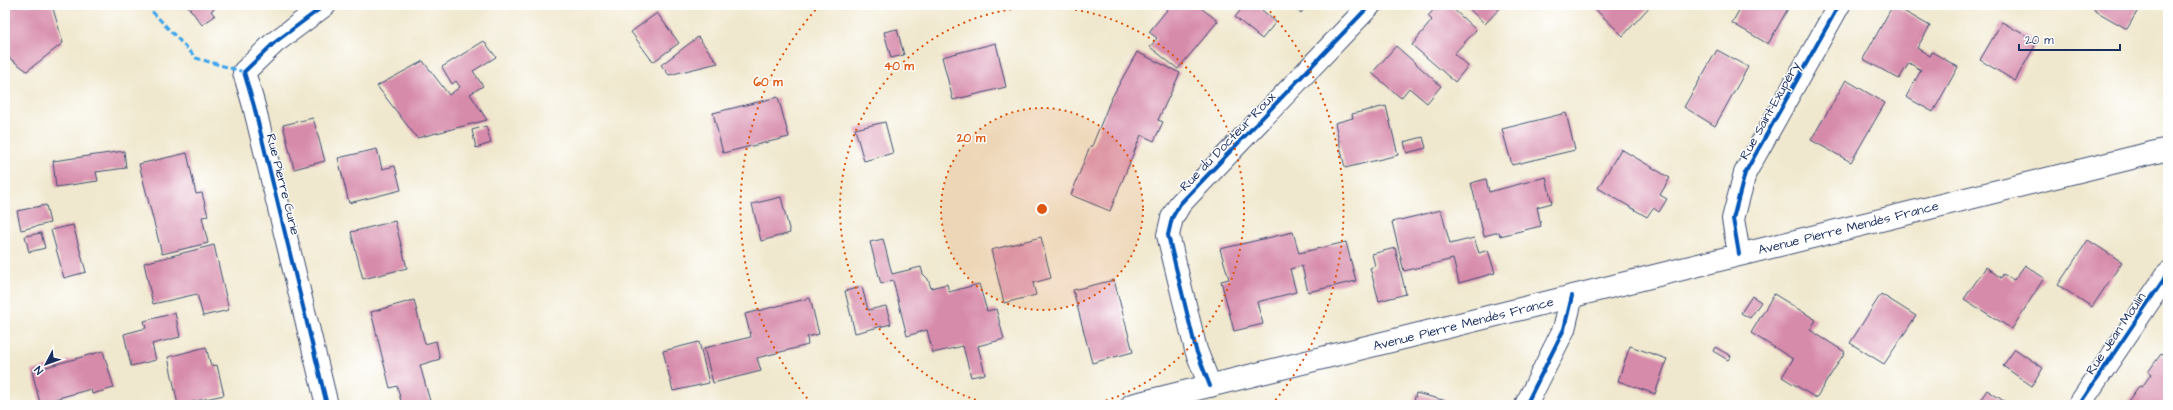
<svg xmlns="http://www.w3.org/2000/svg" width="2173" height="410" font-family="'Architects Daughter',sans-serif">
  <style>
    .building { fill: #d78bab }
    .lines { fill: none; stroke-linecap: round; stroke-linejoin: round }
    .street-casing { stroke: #3b4b6f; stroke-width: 24 }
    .secondary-casing { stroke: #3b4b6f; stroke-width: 24 }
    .street { stroke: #fff; stroke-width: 22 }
    .secondary { stroke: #fff; stroke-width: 22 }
    .quiet { stroke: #3da3ed; stroke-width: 3; stroke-dasharray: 6 3; stroke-linecap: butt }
    .cycleway-casing { stroke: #fff; stroke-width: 6 }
    .cycleway { stroke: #0057b8; stroke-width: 4 }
    .ring { fill: none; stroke: #de5710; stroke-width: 2; stroke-dasharray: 2 4 }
    .labels { text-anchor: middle; stroke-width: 3; stroke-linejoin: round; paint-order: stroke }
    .street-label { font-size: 13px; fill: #1b2f5e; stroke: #fff }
    .centre { fill: #de5710; stroke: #fff; stroke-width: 2 }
    .ring-label { font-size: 12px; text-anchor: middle; font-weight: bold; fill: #de5710; stroke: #fff; stroke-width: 3; stroke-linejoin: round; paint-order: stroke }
  </style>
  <rect width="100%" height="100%" fill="#fff"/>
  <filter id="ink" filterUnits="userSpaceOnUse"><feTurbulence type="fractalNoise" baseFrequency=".025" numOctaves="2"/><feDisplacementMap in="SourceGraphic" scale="8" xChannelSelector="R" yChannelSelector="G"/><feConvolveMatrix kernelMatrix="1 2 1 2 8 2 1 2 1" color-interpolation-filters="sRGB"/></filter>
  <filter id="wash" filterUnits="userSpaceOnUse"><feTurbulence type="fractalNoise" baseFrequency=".012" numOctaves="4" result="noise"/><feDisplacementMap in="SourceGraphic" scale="16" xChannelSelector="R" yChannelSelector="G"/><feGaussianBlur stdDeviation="0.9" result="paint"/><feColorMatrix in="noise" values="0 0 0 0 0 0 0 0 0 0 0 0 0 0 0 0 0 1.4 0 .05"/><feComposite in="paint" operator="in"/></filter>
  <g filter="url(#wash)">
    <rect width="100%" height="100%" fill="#f0e8ce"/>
    <g id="blocks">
      <g class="building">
        <path d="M5 5H52L63 43 27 71 5 55Z"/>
        <path d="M187 5H219L211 11 215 16 202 25Z"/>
        <path d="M1171 5H1197L1218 21 1178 69 1150 47 1157 38 1149 32Z"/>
        <path d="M1245 5H1256L1276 22 1262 39 1235 17Z"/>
        <path d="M1292 5H1307L1301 13Z"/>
        <path d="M1438 5H1449L1476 30 1454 54 1468 66 1455 82 1412 45 1432 20 1428 16Z"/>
        <path d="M1465 5H1503L1485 24Z"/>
        <path d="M1595 5H1651L1623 36 1593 7Z"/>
        <path d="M1742 5H1790L1768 44 1732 23Z"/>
        <path d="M1893 5 1930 26 1917 48 1930 56 1932 52 1958 67 1933 112 1906 97 1921 70 1909 63 1899 79 1863 59Z"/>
        <path d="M2096 5H2141L2127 29 2094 10Z"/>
        <path d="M657 13 679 43 653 62 631 32Z"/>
        <path d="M2002 22 2037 42 2015 81 1980 60Z"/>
        <path d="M897 29 904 55 891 58 884 32Z"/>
        <path d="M698 37 718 63 669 75 661 65Z"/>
        <path d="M484 41 496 57 473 71 483 86 470 94 487 120 417 138 377 86 423 61 449 95 460 87 456 81 452 84 442 67Z"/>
        <path d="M996 43 1006 87 953 100 942 57Z"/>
        <path d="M1396 46 1441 86 1427 103 1409 88 1401 98 1372 73Z"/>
        <path d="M1717 50 1748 67 1715 126 1684 107Z"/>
        <path d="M1137 52 1180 73 1158 120 1163 122 1154 141 1141 135 1110 211 1071 195 1090 146H1092L1111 99Z"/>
        <path d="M1846 80 1885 103 1851 162 1811 140Z"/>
        <path d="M778 97 789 137 723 153 713 113Z"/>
        <path d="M1386 106 1398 155 1345 168 1335 123 1353 118 1352 114Z"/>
        <path d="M1566 113 1575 150 1512 165 1502 129Z"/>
        <path d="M313 118 325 161 294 169 283 125Z"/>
        <path d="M885 122 893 153 864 161 855 129Z"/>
        <path d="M486 126 491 143 476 148 472 130Z"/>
        <path d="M1423 137 1426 148 1407 153 1404 142Z"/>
        <path d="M377 149 382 169 395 166 401 190 349 203 338 158Z"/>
        <path d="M1621 149 1670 178 1660 195 1667 199 1659 212 1653 208 1647 217 1598 188Z"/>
        <path d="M124 151 126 168 96 172 98 181 56 187 53 161Z"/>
        <path d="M187 153 196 194 202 193 208 216 202 217 208 243 162 254 139 164Z"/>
        <path d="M1546 177 1552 203 1537 207 1541 226 1500 236 1499 232 1484 236 1471 183 1486 179 1489 192Z"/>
        <path d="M781 197 790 233 761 241 752 204Z"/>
        <path d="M46 205 50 223 21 230 17 211Z"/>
        <path d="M1441 210 1450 244 1474 238 1479 253 1488 250 1495 273 1459 283 1453 259 1404 271 1392 222Z"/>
        <path d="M395 221 407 268 363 279 351 232Z"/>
        <path d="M73 225 86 272 64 278 51 230Z"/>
        <path d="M1293 232 1299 253 1346 242 1356 281 1308 292 1302 266 1290 269 1296 292 1257 302 1263 324 1234 331 1221 281 1229 279 1220 249Z"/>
        <path d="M41 233 45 248 29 252 25 236Z"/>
        <path d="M1041 237 1051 278 1033 283 1036 295 1004 303 991 250Z"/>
        <path d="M883 239 892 274 921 267 923 274 928 279 931 288 947 284 949 292 979 284 987 311 996 309 1004 339 978 346 985 374 971 377 963 346 933 353 927 330 907 336 893 280 881 284 870 242Z"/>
        <path d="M2088 240 2122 262 2092 307 2058 285Z"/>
        <path d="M214 245 229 310 203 316 197 294 153 304 144 263Z"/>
        <path d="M1395 248 1406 294 1379 301 1370 268 1375 266 1372 254Z"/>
        <path d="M2025 265 2044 278 2012 329 1964 299 1986 267 2001 278 2003 274 2014 280Z"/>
        <path d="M1114 280 1133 352 1092 363 1073 290Z"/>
        <path d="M862 287 868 310 886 306 891 324 855 333 845 291Z"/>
        <path d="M1774 294 1816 320 1810 330 1845 352 1816 398 1782 377 1793 359 1751 333Z"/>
        <path d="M1881 294 1916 316 1884 364 1850 343Z"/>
        <path d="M1752 296 1761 302 1750 318 1741 313Z"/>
        <path d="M810 298 819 334 807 337 808 345 757 358 761 371 713 383 704 348 751 337 745 314Z"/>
        <path d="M414 300 425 344 436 341 440 359 420 365 431 405H402L397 386 390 388 371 312Z"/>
        <path d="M175 313 180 337 152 344 156 360 131 366 124 334 146 328 144 321Z"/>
        <path d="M699 342 709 383 673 391 663 351Z"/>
        <path d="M1630 346 1667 359 1655 394 1618 381Z"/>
        <path d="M206 347 211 366 217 365 224 395 178 405 168 357Z"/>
        <path d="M1715 347 1731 356 1728 360 1713 351Z"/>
        <path d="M2015 349 2043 368 2032 386 2003 366Z"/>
        <path d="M103 351 114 388 92 394 91 389 40 403 32 371Z"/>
        <path d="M2161 354 2168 358V405H2128L2126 404 2139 386 2142 387 2151 374 2148 372Z"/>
        <path d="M1987 390 2010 405H1977Z"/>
        <path d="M1416 393 1458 404 1457 405H1413Z"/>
      </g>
    </g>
  </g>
  <g filter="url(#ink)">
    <use href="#blocks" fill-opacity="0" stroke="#3b4b6f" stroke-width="1"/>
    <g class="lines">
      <defs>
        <g id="street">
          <path d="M325 5 274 43 244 72 254 106 327 405"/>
          <path d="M1739 254 1733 219 1745 173 1839 5"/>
          <path d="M1210 386 1196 350 1168 235 1172 218 1180 204 1370 5"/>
          <path d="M1526 405 1564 329 1572 296"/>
          <path d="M2079 405 2168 273"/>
        </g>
        <path id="secondary" d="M1132 405 2168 149"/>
      </defs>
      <use href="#street" class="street-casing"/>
      <use href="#secondary" class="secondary-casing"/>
      <use href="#street" class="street"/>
      <use href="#secondary" class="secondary"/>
      <path class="quiet" d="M146 5 196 58 244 72"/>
      <defs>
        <g id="cycleway">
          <path d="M325 5 274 43 244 72 254 106 327 405"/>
          <path d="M1739 254 1733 219 1745 173 1839 5"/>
          <path d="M1210 386 1196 350 1168 235 1172 218 1180 204 1370 5"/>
          <path d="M1526 405 1564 329 1572 296"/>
          <path d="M2079 405 2168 273"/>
        </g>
      </defs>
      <use href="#cycleway" class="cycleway-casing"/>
      <use href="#cycleway" class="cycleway"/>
    </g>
  </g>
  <circle cx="1042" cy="209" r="101" fill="#de5710" fill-opacity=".12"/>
  <g class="ring">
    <circle cx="1042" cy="209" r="101"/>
    <path d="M993 405A202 202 0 1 1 1091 405"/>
    <path d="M811 403A302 302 0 0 1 818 7M1266 7A302 302 0 0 1 1273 403"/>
  </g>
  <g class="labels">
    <g class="street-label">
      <text transform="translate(1769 110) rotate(-61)" y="5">Rue Saint-Exupéry</text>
      <text transform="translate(1227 141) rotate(-46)" y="5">Rue du Docteur Roux</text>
      <text transform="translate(284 184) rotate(76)" y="5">Rue Pierre Curie</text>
      <text transform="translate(1848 227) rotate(-14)" y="5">Avenue Pierre Mendès France</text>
      <text transform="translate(1463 323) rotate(-14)" y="5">Avenue Pierre Mendès France</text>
      <text transform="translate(2115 333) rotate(-56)" y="5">Rue Jean Moulin</text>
    </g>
  </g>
  <circle cx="1042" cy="209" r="6" class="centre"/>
  <g class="ring-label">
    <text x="899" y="70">40 m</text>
    <text x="768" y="86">60 m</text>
    <text x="971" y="142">20 m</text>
  </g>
  <rect width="2173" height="410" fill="none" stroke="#fff" stroke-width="20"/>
  <g transform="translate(46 364) rotate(229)" stroke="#ffffff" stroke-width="3" paint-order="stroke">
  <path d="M0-3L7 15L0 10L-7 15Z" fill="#1b2f5e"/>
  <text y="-6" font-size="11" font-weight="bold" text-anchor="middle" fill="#1b2f5e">N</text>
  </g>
  <path d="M2019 44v6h101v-6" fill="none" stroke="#1b2f5e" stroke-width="2"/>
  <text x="2025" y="44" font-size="12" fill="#1b2f5e" stroke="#ffffff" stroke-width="3" paint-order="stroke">20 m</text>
</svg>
